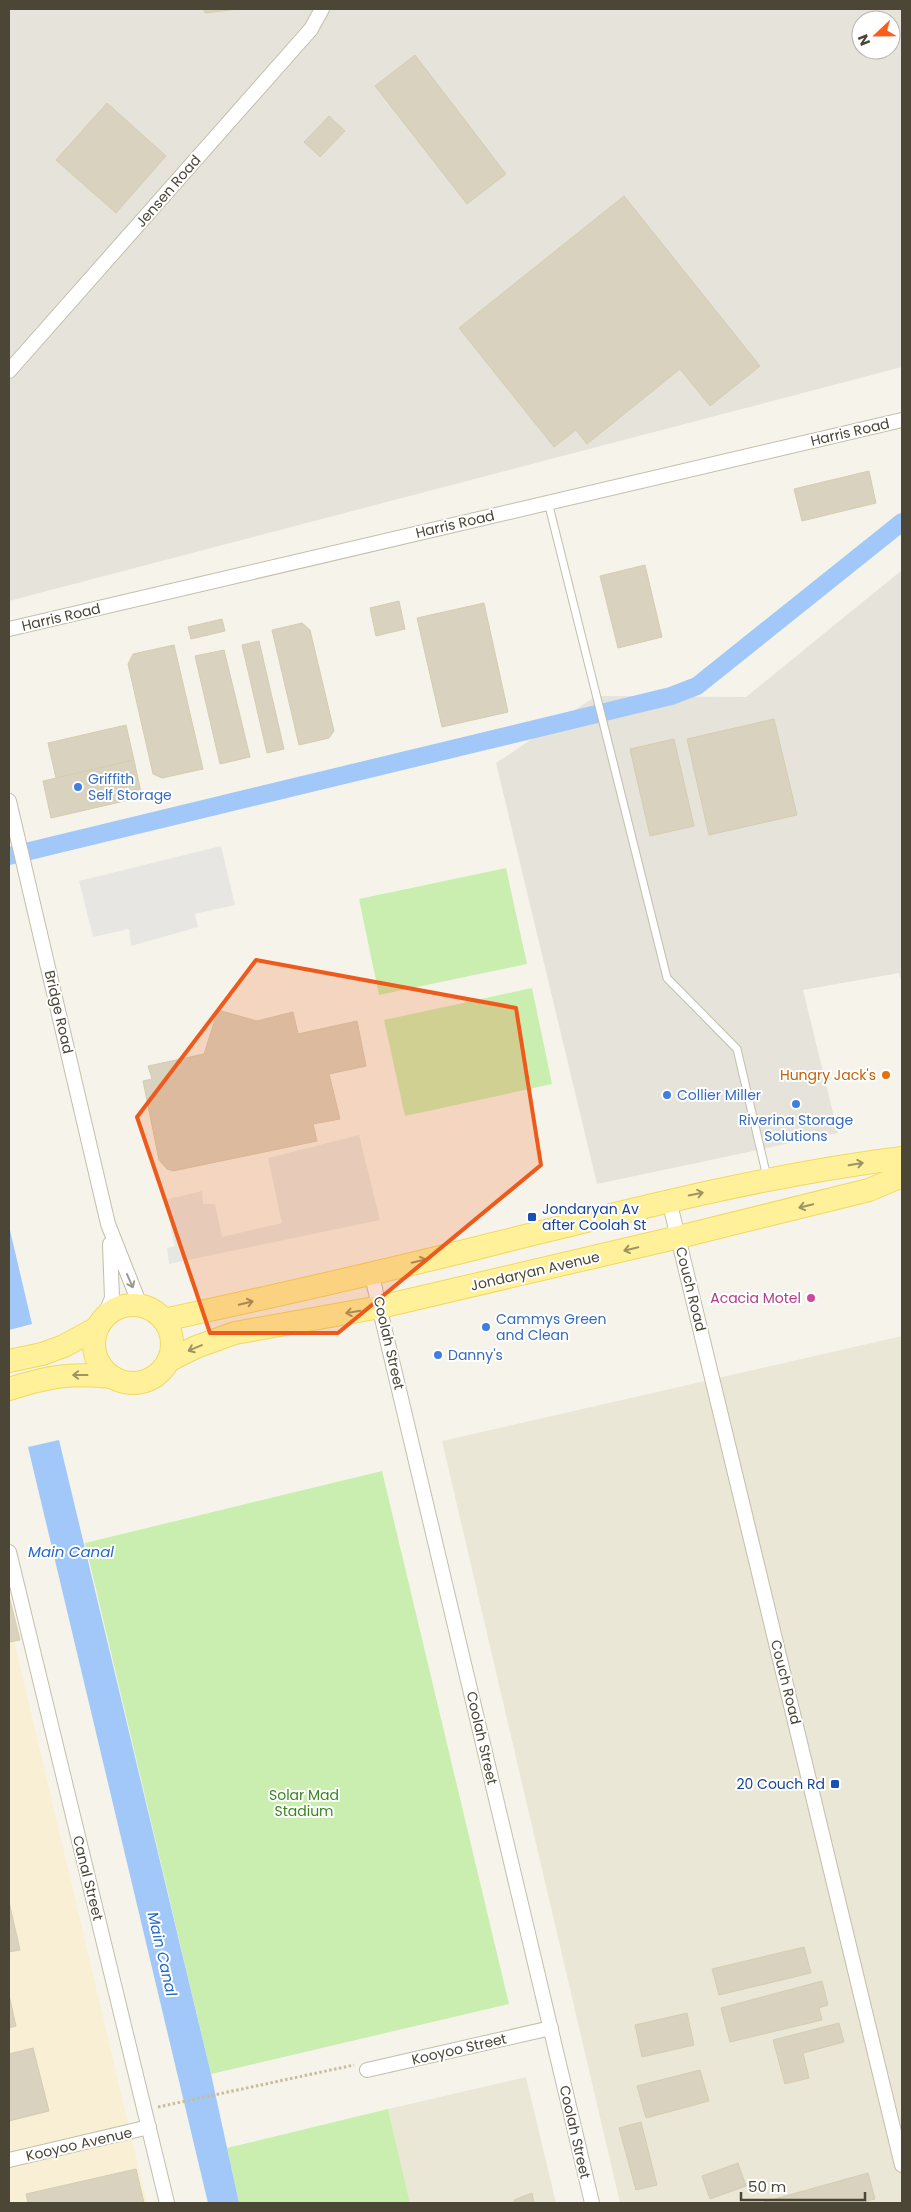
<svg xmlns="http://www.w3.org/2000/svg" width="911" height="2212" font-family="Poppins,sans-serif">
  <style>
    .residential { fill: #ebe7d7 }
    .commercial { fill: #f9efd4 }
    .industrial { fill: #e6e3db; fill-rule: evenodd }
    .green { fill: #c9eeaf }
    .parking { fill: #e8e6e2 }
    .water { fill: #a1c8f8 }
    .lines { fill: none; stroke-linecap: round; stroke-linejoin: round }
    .canal { stroke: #a1c8f8; stroke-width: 18 }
    .building { fill: #d9d2be; stroke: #d5ccb0 }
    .lane-casing { stroke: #c3beab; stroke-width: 9 }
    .street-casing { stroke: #c3beab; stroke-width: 16 }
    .primary-casing { stroke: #f1d95e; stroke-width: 24 }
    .path { stroke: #c7bd9b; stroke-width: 3; stroke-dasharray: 2.5 2.5; stroke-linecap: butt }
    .lane { stroke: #fff; stroke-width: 7 }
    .street { stroke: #fff; stroke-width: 14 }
    .primary { stroke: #fff19a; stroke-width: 22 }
    .oneway { stroke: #9d9364 }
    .oneway2 { stroke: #9d9991 }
    .marked { fill: #ed5a1b; fill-opacity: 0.2; stroke: #ed5a1b; stroke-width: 4; stroke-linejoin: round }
    .shop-dot { fill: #3f7fe0; stroke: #fff; stroke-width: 2 }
    .food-dot { fill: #e8710a; stroke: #fff; stroke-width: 2 }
    .transit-dot { fill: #1a4fb4; stroke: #fff; stroke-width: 2 }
    .hotel-dot { fill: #d1479c; stroke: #fff; stroke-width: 2 }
    .labels { text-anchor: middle; stroke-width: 4; stroke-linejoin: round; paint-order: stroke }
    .street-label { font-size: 14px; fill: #4c4637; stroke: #fff }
    .shop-label { font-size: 14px; fill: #366cbe; stroke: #fff; text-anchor: start }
    .food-label { font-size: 14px; fill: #c56008; stroke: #fff; text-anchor: end }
    .transit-label { font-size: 14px; fill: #164399; stroke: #fff; text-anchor: start }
    .hotel-label { font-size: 14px; fill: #b23c85; stroke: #fff; text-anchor: end }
    .park-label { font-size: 14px; fill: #3a8522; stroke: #fff }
    .water-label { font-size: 15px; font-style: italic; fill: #2369c5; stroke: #fff }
  </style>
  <rect width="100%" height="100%" fill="#f6f4ea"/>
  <g class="residential">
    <path d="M902 1336V2203H620L442 1441Z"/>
    <path d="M526 2077 556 2203H410L388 2109Z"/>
  </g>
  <path class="commercial" d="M9 1619 147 2203H9Z"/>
  <g class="industrial">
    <path d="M9 9H902V367L9 601ZM861 20H891V50H861Z"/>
    <path d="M902 570V985L899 973 803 990 838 1133 597 1184 496 763 596 696 746 697Z"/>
  </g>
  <g class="green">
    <path d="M506 868 527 964 379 995 359 899Z"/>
    <path d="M532 988 552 1084 405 1116 384 1020Z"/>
    <path d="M382 1471 509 2004 211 2074 85 1543Z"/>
    <path d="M388 2109 410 2203H239L227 2148Z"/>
  </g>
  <g class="parking">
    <path d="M221 846 235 905 195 914 198 927 131 946 129 929 93 937 79 881Z"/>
    <path d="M359 1135 380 1220 169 1264 167 1248 175 1246 165 1200 202 1191 203 1204H215L222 1237 282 1223 268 1158Z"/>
  </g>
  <g class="water">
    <path d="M9 1226 32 1324 9 1330Z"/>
    <path d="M59 1440 211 2074 239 2203H208L28 1447Z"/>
  </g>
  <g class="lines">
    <path class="canal" d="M9 856 671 696 697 686 902 522"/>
  </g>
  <g class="building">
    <path d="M204 9H238L205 13Z"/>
    <path d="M415 55 506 174 467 204 375 86Z"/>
    <path d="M107 103 166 156 116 213 56 160Z"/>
    <path d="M329 116 345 131 320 157 304 142Z"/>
    <path d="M624 196 760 366 710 406 680 369 587 444 576 430 554 447 459 328Z"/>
    <path d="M869 471 876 503 802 521 794 489Z"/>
    <path d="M645 565 662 637 618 648 600 576Z"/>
    <path d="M399 601 405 629 376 636 370 608Z"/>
    <path d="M484 603 508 712 442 727 417 618Z"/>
    <path d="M222 619 225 631 191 639 188 627Z"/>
    <path d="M302 623 310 630 334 731 329 738 299 745 272 630Z"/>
    <path d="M259 641 284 749 267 753 242 645Z"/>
    <path d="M174 645 203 769 162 778 153 774 128 664 133 654Z"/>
    <path d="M224 650 250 757 220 764 195 656Z"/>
    <path d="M774 719 797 815 709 835 687 739Z"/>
    <path d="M126 725 134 760 56 778 48 743Z"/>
    <path d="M674 739 694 826 650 836 630 749Z"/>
    <path d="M134 760 142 797 51 818 43 781Z"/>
    <path d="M218 1010 257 1021 293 1012 298 1034 357 1021 366 1066 329 1074 340 1119 313 1124 317 1141 173 1171 167 1169 159 1160 143 1081 152 1079 148 1066 204 1054Z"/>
    <path d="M9 1596 20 1640 9 1642Z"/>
    <path d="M9 1902 20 1950 9 1952Z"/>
    <path d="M804 1947 811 1973 719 1995 712 1969Z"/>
    <path d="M822 1981 828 2005 819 2008 822 2020 730 2042 721 2008Z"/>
    <path d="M9 1995 16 2026 9 2028Z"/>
    <path d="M687 2013 694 2045 642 2057 635 2025Z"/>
    <path d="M839 2023 844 2042 803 2053 809 2078 785 2084 773 2040Z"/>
    <path d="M33 2048 49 2111 9 2121V2054Z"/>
    <path d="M700 2070 709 2101 646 2118 637 2086Z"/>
    <path d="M641 2122 657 2185 636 2190 619 2128Z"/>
    <path d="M738 2163 746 2186 710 2199 702 2176Z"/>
    <path d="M136 2169 144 2203H28L26 2194Z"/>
    <path d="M868 2173 875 2199 867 2201V2203H764V2202Z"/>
    <path d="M532 2193 534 2203H515L514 2200Z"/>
  </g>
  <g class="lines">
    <defs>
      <path id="lane" d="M548 502 667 978 737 1049 767 1177"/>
      <g id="street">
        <path d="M9 371 311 29 322 9"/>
        <path d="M9 629 902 420"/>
        <path d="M9 801 108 1224 140 1305"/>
        <path d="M669 1200 902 2165"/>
        <path d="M371 1272 592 2203"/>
        <path d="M104 1317 112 1298 110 1244"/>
        <path d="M9 1552 167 2203"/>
        <path d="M367 2070 551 2028"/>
        <path d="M9 2160 149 2127"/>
      </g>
      <g id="primary">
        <circle cx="133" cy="1344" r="39"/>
        <path d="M164 1320C275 1296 387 1271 497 1243 631 1210 765 1175 902 1158"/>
        <path d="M9 1361 42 1354 64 1346 97 1328"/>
        <path d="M168 1361 196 1347 235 1333 380 1307 679 1237 869 1190 902 1176"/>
        <path d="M9 1389C47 1377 71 1372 112 1377"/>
      </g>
    </defs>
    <use href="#lane" class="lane-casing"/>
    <use href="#street" class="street-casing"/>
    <use href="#primary" class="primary-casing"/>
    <path class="path" d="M158 2107 354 2065"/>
    <use href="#lane" class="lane"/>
    <use href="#street" class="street"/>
    <use href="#primary" class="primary"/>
  </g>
  <defs><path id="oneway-shaft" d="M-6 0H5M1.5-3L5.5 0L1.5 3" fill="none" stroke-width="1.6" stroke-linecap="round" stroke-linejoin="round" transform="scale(1.25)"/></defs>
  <g class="oneway">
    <use href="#oneway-shaft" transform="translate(856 1164) rotate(-10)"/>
    <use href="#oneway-shaft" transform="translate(696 1194) rotate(-11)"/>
    <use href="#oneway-shaft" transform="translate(806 1206) rotate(166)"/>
    <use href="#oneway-shaft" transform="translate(631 1249) rotate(167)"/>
    <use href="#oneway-shaft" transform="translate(419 1261) rotate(-13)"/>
    <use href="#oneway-shaft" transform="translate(246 1303) rotate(-14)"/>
    <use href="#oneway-shaft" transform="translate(353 1312) rotate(170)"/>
    <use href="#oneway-shaft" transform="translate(195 1348) rotate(157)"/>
    <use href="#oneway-shaft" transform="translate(80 1375) rotate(-180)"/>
  </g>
  <use class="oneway2" href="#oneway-shaft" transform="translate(130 1281) rotate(66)"/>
  <path class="marked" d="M256 960 516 1008 541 1165 338 1333H210L137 1117Z"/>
  <g class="shop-dot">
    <circle cx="78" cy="787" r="5"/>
    <circle cx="667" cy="1095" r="5"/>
    <circle cx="796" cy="1104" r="5"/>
    <circle cx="486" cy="1327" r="5"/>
    <circle cx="438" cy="1355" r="5"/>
  </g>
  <circle class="food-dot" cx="886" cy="1075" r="5"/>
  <g class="transit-dot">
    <rect x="527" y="1212" width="10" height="10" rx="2.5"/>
    <rect x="830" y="1779" width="10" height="10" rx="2.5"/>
  </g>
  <circle class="hotel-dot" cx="811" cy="1298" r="5"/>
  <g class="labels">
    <g class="street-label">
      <text transform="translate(168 191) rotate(-49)" y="5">Jensen Road</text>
      <text transform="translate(850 432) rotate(-13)" y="5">Harris Road</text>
      <text transform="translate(455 524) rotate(-13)" y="5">Harris Road</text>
      <text transform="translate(61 617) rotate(-13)" y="5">Harris Road</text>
      <text transform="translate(59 1012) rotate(77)" y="5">Bridge Road</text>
      <text transform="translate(535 1271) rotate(-13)" y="5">Jondaryan Avenue</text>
      <text transform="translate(691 1289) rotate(76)" y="5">Couch Road</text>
      <text transform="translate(389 1343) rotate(77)" y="5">Coolah Street</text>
      <text transform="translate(786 1682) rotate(76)" y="5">Couch Road</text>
      <text transform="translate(482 1738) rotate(77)" y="5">Coolah Street</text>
      <text transform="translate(88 1878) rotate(76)" y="5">Canal Street</text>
      <text transform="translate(459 2049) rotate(-13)" y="5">Kooyoo Street</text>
      <text transform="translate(575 2132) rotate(77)" y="5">Coolah Street</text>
      <text transform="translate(79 2144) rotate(-13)" y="5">Kooyoo Avenue</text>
    </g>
    <g class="shop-label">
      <text x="88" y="784">Griffith<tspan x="88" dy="16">Self Storage</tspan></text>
      <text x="677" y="1100">Collier Miller</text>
      <text x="796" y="1125" text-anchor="middle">Riverina Storage<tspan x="796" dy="16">Solutions</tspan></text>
      <text x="496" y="1324">Cammys Green<tspan x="496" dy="16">and Clean</tspan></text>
      <text x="448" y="1360">Danny's</text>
    </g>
    <g class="food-label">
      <text x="876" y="1080">Hungry Jack's</text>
    </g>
    <g class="transit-label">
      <text x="542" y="1214">Jondaryan Av<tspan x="542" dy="16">after Coolah St</tspan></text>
      <text x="825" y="1789" text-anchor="end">20 Couch Rd</text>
    </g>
    <g class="hotel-label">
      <text x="801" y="1303">Acacia Motel</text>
    </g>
    <g class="park-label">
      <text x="304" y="1800">Solar Mad<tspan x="304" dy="16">Stadium</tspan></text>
    </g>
    <g class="water-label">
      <text x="71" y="1557">Main Canal</text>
      <text transform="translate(162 1954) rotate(77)" y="5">Main Canal</text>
    </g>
  </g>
  <rect width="911" height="2212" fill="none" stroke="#4c4637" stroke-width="20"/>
  <g transform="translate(876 35) rotate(248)"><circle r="24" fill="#ffffff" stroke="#b7b5af"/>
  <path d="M0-4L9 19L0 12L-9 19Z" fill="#ff5c18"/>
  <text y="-8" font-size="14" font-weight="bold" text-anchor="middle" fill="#4c4637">N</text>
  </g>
  <path d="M741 2192v8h124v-8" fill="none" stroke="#4c4637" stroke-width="2.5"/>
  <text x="748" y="2192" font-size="15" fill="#4c4637" stroke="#ffffff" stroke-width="4" paint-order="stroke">50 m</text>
</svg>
